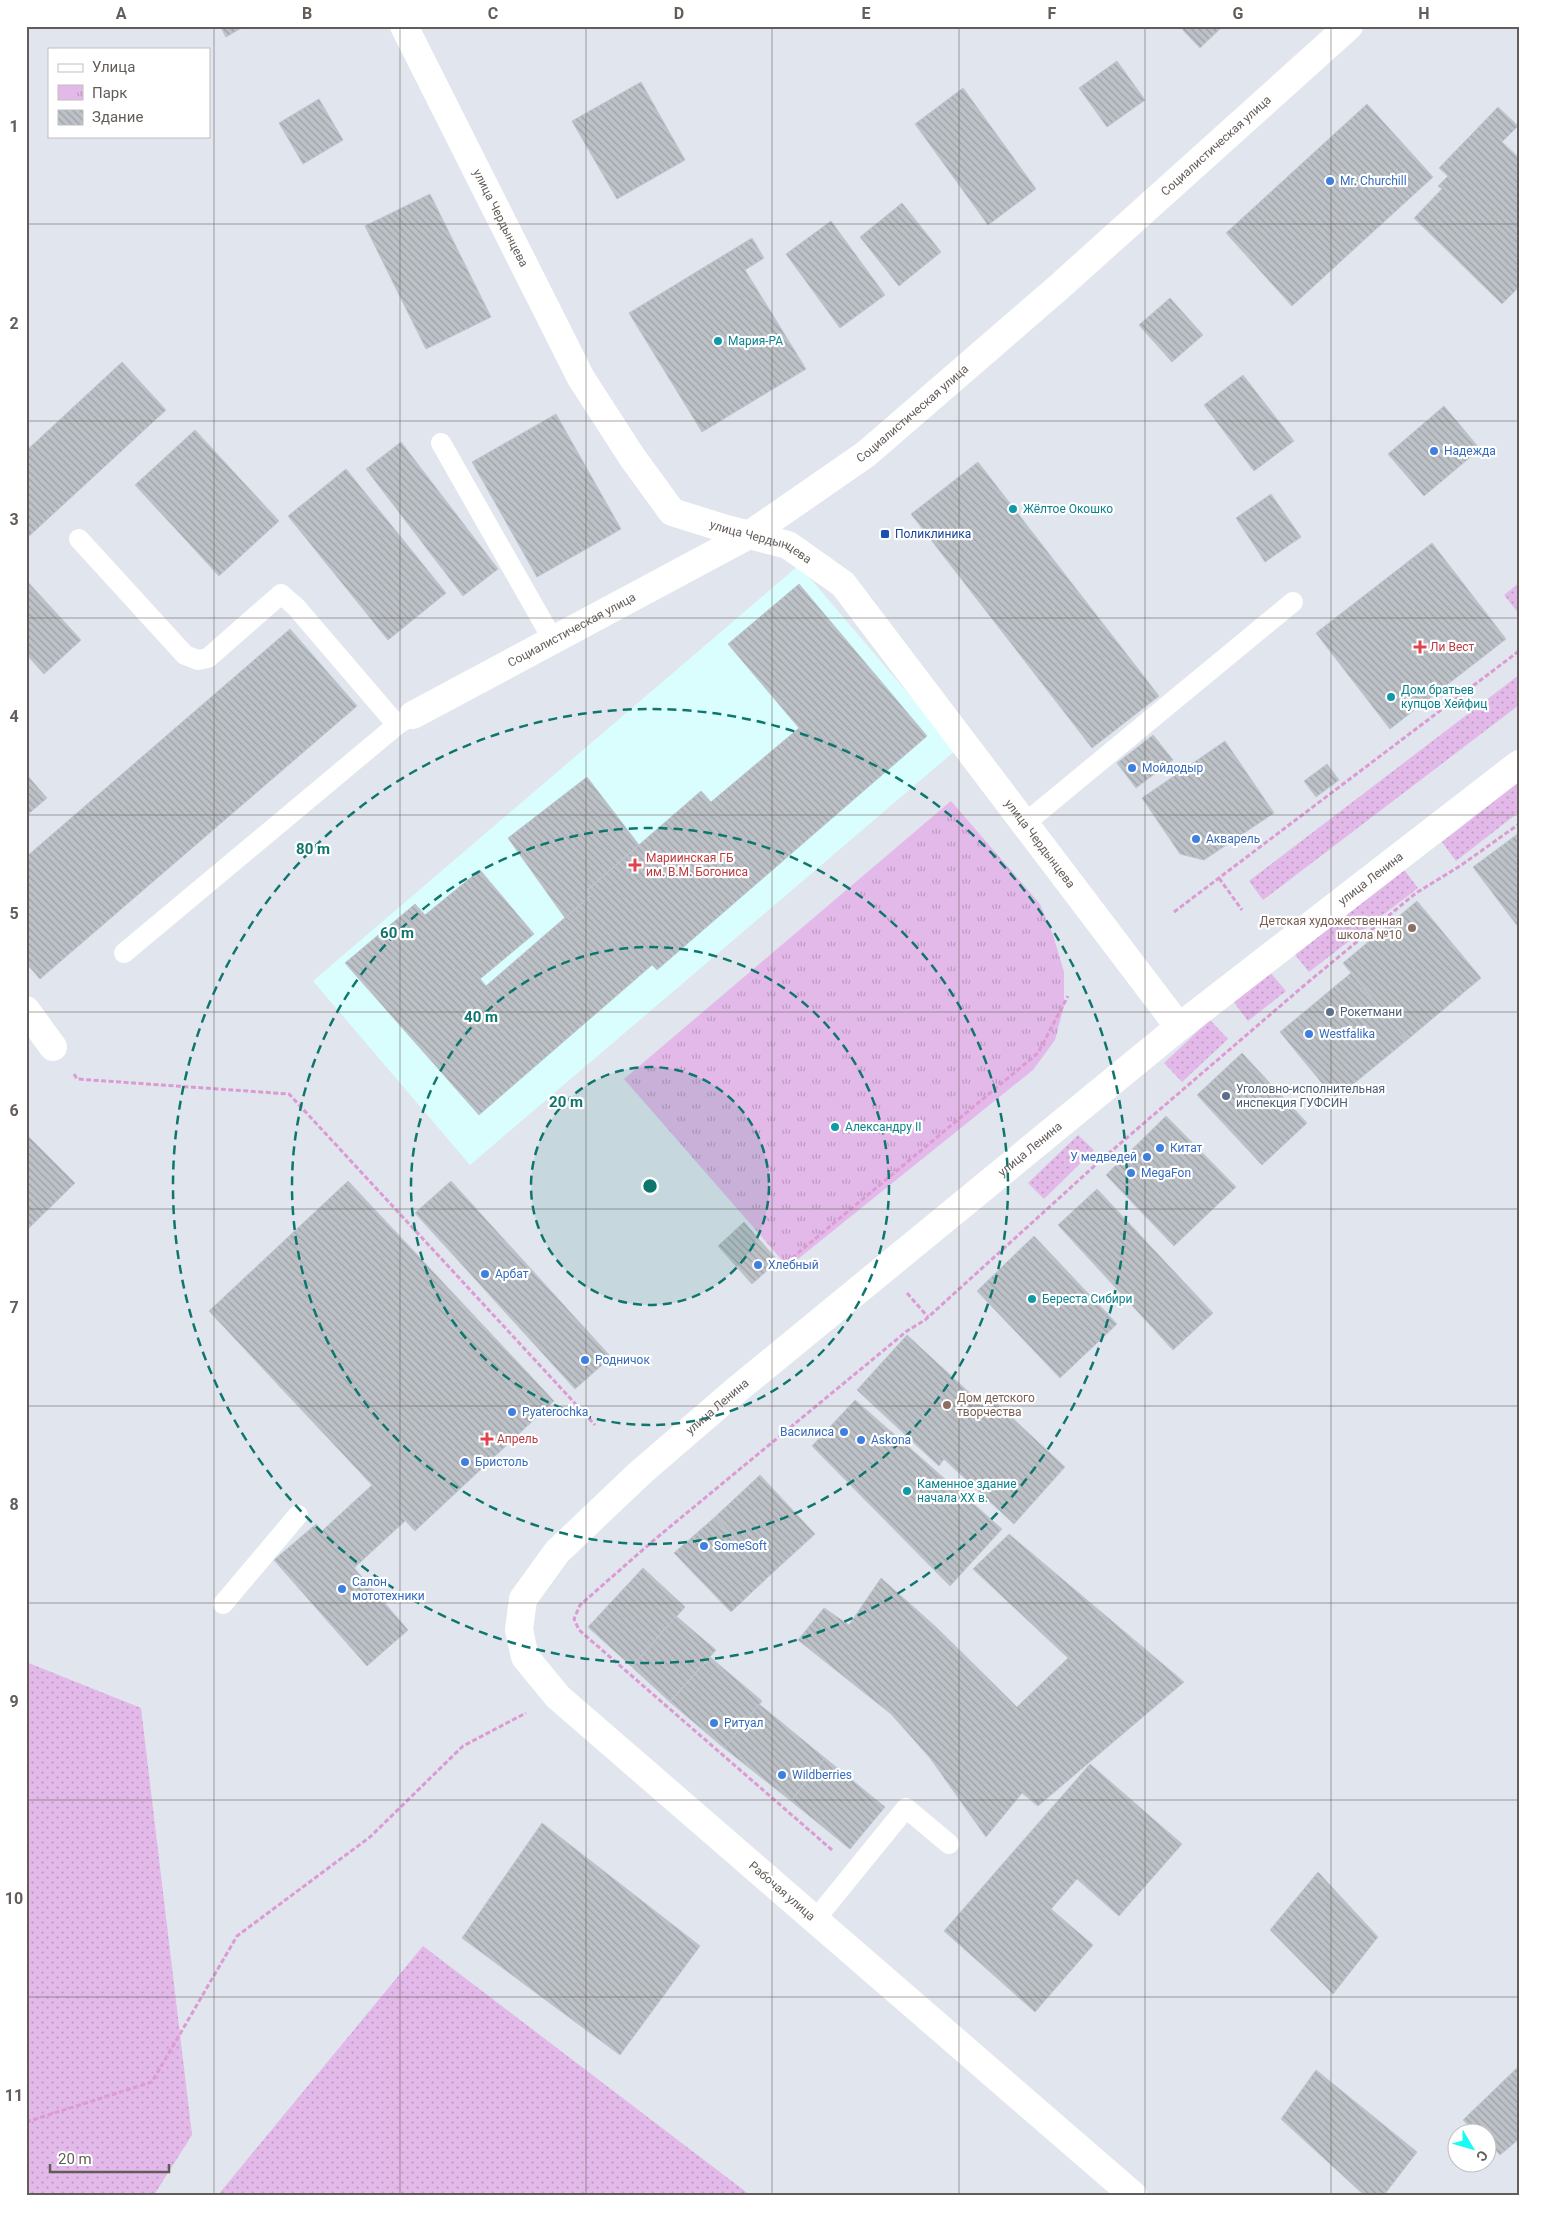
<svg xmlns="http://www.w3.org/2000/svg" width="1545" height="2221" font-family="Roboto,sans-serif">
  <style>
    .medical { fill: #d9fefd }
    .grass { fill: url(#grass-dots) }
    .park { fill: url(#park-tufts) }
    .building { fill: url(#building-back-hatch); stroke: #bec7d3 }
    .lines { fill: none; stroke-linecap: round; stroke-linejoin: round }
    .path { stroke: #dc9bd3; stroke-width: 3; stroke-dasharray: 5 2.5; stroke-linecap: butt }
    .lane { stroke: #fff; stroke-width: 20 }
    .street { stroke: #fff; stroke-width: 28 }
    .secondary { stroke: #fff; stroke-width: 28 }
    .grid { fill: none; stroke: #635d59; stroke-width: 1; stroke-opacity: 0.55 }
    .ring { fill: none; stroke: #0f766e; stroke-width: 2.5; stroke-dasharray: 9 6 }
    .shop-dot { fill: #3f7fe0; stroke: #fff; stroke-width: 2 }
    .culture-dot { fill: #0f9aa8; stroke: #fff; stroke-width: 2 }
    .transit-dot { fill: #1a4fb4; stroke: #fff; stroke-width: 2 }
    .health-dot { fill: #e0444e; stroke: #fff; stroke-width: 2 }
    .education-dot { fill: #8d6e63; stroke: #fff; stroke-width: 2 }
    .service-dot { fill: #5c6f8a; stroke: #fff; stroke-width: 2 }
    .labels { text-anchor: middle; stroke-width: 4.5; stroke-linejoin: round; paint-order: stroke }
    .street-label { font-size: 12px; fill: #635d59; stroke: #fff }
    .shop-label { font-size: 12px; fill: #366cbe; stroke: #fff; text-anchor: start }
    .culture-label { font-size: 12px; fill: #0d838f; stroke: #fff; text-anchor: start }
    .transit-label { font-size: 12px; fill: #164399; stroke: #fff; text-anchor: start }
    .health-label { font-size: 12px; fill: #be3a42; stroke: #fff; text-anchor: start }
    .education-label { font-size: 12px; fill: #785e54; stroke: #fff; text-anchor: end }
    .service-label { font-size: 12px; fill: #4e5e75; stroke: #fff; text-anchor: start }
    .centre { fill: #0f766e; stroke: #fff; stroke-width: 2.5 }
    .ring-label { font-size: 15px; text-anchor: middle; font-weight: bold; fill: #0f766e; stroke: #fff; stroke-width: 4.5; stroke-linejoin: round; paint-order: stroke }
    .neatline { fill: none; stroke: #635d59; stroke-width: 2 }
    .grid-label { font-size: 16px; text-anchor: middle; font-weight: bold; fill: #635d59 }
  </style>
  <defs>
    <pattern id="grass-dots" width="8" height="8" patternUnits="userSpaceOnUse" patternTransform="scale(1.25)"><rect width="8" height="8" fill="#e3b9e9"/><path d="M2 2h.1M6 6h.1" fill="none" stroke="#bc9ac0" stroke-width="1.8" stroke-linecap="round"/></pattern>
    <pattern id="park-tufts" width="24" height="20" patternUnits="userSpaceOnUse" patternTransform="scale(1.25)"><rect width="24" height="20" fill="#e3b9e9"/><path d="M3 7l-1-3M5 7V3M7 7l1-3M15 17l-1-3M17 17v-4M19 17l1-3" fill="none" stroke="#bc9ac0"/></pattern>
    <pattern id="building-back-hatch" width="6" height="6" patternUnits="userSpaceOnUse" patternTransform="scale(1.25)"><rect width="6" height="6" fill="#bdc2c8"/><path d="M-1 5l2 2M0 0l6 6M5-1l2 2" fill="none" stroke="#9da1a5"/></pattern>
  </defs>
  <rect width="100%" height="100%" fill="#e0e5ee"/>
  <path class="medical" d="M799 565 956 750 470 1165 313 981Z"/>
  <g class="grass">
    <path d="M1519 583V614L1504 595Z"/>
    <path d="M1519 675V705L1263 900 1249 881Z"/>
    <path d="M1519 782V812L1456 861 1442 842Z"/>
    <path d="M1402 867 1418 888 1309 972 1293 952Z"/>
    <path d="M1270 972 1286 991 1248 1021 1233 1001Z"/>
    <path d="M1210 1020 1228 1039 1182 1082 1164 1063Z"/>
    <path d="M1078 1135 1094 1150 1044 1199 1028 1183Z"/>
    <path d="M26 1662 141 1708 192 2135 154 2195H26Z"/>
    <path d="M423 1946 750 2195H218Z"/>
  </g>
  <path class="park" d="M951 801 1040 904 1053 935 1064 972V1006L1055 1040 1033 1070 788 1267 624 1079Z"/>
  <g class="building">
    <path d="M220 26H245L226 37Z"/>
    <path d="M1179 26H1223L1200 48Z"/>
    <path d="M1117 61 1145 100 1107 127 1079 88Z"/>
    <path d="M641 82 685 160 617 199 572 121Z"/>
    <path d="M963 88 1036 189 988 225 915 124Z"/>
    <path d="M319 99 343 140 303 164 279 123Z"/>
    <path d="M1367 104 1433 177 1292 306 1226 233Z"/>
    <path d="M1498 107 1518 126 1502 142 1519 158V287L1502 304 1414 218 1442 189 1438 186 1448 176 1439 168Z"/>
    <path d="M430 194 491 317 426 349 365 226Z"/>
    <path d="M902 203 941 252 899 286 860 237Z"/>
    <path d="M831 221 885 295 840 328 786 254Z"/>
    <path d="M752 238 764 258 745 270 806 369 702 432 629 313Z"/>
    <path d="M1170 298 1203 335 1172 362 1139 325Z"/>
    <path d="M122 362 166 410 26 539V451Z"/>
    <path d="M1243 375 1294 441 1254 471 1204 405Z"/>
    <path d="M1444 406 1480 449 1424 496 1388 454Z"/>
    <path d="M556 414 621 529 537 577 472 462Z"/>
    <path d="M195 430 279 521 219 576 135 485Z"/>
    <path d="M401 442 498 569 463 596 366 469Z"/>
    <path d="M978 462 1159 696 1092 748 911 514Z"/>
    <path d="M346 469 446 593 388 640 288 516Z"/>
    <path d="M1271 494 1301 537 1265 562 1236 518Z"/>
    <path d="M1432 543 1506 639 1390 729 1316 633Z"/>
    <path d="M26 580 81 640 44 674 26 654Z"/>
    <path d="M799 584 927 736 657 970 652 965 479 1115 345 963 415 904 425 915 480 870 534 934 480 979 486 986 591 895 587 890 701 791 711 802 799 728 728 644Z"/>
    <path d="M290 629 357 706 40 979 26 963V857Z"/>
    <path d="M1153 735 1173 760 1136 788 1117 763Z"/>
    <path d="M1225 741 1274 813 1204 860 1180 854 1142 798Z"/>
    <path d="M1327 764 1339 780 1316 797 1304 781Z"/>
    <path d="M26 774 47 798 26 816Z"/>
    <path d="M587 777 639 845 587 890 591 895 565 918 508 838Z"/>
    <path d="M1519 833V928L1473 867Z"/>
    <path d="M1417 901 1481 978 1407 1040 1343 963Z"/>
    <path d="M1351 973 1407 1040 1335 1099 1280 1032Z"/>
    <path d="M1242 1053 1307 1123 1262 1165 1197 1095Z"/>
    <path d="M1166 1116 1236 1187 1174 1246 1106 1175Z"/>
    <path d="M26 1134 75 1183 26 1231Z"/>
    <path d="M348 1181 554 1401 415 1531 209 1311Z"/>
    <path d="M451 1181 611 1357 575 1389 415 1213Z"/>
    <path d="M1097 1189 1213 1313 1173 1350 1058 1225Z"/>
    <path d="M744 1222 778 1261 752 1284 718 1246Z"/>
    <path d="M1034 1236 1117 1324 1060 1378 977 1291Z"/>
    <path d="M907 1335 986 1408 993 1400 1065 1467 1014 1524 944 1459 939 1466 857 1390Z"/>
    <path d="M855 1400 1002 1529 950 1586 812 1446Z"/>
    <path d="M760 1475 815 1534 769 1576 715 1517Z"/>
    <path d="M372 1485 405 1521 354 1568 322 1531Z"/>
    <path d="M715 1517 769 1576 731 1612 674 1553Z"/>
    <path d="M316 1524 408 1630 367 1666 274 1560Z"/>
    <path d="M1009 1534 1184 1682 1038 1806 1022 1793 986 1837 930 1758 891 1714 798 1640 824 1608 849 1625 881 1578 937 1628 1017 1707 1068 1658 973 1569Z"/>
    <path d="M643 1568 685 1607 632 1667 588 1627Z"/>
    <path d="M676 1616 716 1650 670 1702 632 1667Z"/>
    <path d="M710 1657 762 1701 724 1748 670 1702Z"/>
    <path d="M759 1704 825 1758 791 1801 724 1748Z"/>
    <path d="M825 1758 885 1807 850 1849 791 1801Z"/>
    <path d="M1090 1764 1182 1844 1119 1916 1077 1879 1051 1909 1093 1945 1035 2012 944 1931Z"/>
    <path d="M542 1823 700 1946 620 2055 462 1938Z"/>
    <path d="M1318 1872 1378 1937 1333 1994 1270 1930Z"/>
    <path d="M1519 2066V2139L1500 2155 1488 2143V2134H1477L1463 2120Z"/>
    <path d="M1316 2070 1417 2152 1384 2195H1364L1281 2119Z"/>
  </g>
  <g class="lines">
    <g class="path">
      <path d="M1219 878 1242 910"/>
      <path d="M1174 912 1519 651"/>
      <path d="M74 1074 77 1079 289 1094 595 1425"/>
      <path d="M792 1258 1038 1053 1068 996"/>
      <path d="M907 1293 928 1317"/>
      <path d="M832 1850 579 1630 574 1619 580 1605 654 1540 907 1331 925 1320 1101 1160 1307 983 1416 893 1460 866 1519 824"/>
      <path d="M26 2122 152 2082 237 1936 370 1837 463 1746 526 1713"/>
    </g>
    <g class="lane">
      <path d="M441 443 553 640"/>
      <path d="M79 539 185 655 198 660 208 658 281 594 296 607 397 725"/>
      <path d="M1024 824 1293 602"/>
      <path d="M124 953 397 725 407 719"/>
      <path d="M223 1604 298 1515"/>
      <path d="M815 1920 906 1808 949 1844"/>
    </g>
    <g class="street">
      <path id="s1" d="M413 715 749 535 866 454 1059 287 1349 26"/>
      <path d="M26 1010 53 1047"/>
    </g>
    <g class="secondary">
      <path id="s2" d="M404 26 581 378 632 457 672 512 723 528 788 545 843 584 1179 1027"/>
      <path id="s3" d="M1133 2195 558 1697 525 1657 519 1630 523 1599 557 1552 640 1473 734 1392 1179 1027 1519 764"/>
    </g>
  </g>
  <path class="grid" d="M214 26V2195M400 26V2195M586 26V2195M772 26V2195M959 26V2195M1145 26V2195M1331 26V2195M26 224H1519M26 421H1519M26 618H1519M26 815H1519M26 1012H1519M26 1209H1519M26 1406H1519M26 1603H1519M26 1800H1519M26 1997H1519"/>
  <circle cx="650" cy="1186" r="119" fill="#0f766e" fill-opacity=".12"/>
  <g class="ring">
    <circle cx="650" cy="1186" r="119"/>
    <circle cx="650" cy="1186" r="239"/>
    <circle cx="650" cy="1186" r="358"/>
    <circle cx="650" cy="1186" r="477"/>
  </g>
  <g class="shop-dot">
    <circle cx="1330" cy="181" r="5"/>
    <circle cx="1434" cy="451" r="5"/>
    <circle cx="1132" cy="768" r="5"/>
    <circle cx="1196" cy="839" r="5"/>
    <circle cx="1309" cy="1034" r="5"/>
    <circle cx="1160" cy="1148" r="5"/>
    <circle cx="1147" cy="1157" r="5"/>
    <circle cx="1131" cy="1173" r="5"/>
    <circle cx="758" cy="1265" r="5"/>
    <circle cx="485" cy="1274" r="5"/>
    <circle cx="585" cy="1360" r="5"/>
    <circle cx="512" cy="1412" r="5"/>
    <circle cx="844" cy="1432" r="5"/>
    <circle cx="861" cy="1440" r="5"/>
    <circle cx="465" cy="1462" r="5"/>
    <circle cx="704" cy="1546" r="5"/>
    <circle cx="342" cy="1589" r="5"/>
    <circle cx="714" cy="1723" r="5"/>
    <circle cx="782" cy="1775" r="5"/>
  </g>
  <g class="culture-dot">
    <circle cx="718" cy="341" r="5"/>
    <circle cx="1013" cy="509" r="5"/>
    <circle cx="1391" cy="697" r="5"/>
    <circle cx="835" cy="1127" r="5"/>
    <circle cx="1032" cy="1299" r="5"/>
    <circle cx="907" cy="1491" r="5"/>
  </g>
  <rect class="transit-dot" x="880" y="529" width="10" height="10" rx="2.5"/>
  <g class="health-dot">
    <path d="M1417.5 639.5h5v5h5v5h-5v5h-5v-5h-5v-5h5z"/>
    <path d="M632.5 857.5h5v5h5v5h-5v5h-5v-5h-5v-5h5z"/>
    <path d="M484.5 1431.5h5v5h5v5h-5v5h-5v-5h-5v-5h5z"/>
  </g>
  <g class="education-dot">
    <circle cx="1412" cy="928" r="5"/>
    <circle cx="947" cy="1405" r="5"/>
  </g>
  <g class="service-dot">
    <circle cx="1330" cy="1012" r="5"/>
    <circle cx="1226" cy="1096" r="5"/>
  </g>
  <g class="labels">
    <g class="street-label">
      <text dy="4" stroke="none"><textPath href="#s1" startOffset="990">Социалистическая улица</textPath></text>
      <text dy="4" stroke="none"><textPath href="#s2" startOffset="215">улица Чердынцева</textPath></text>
      <text dy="4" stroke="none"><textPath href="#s1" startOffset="585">Социалистическая улица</textPath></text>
      <text dy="4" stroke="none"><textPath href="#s2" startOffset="650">улица Чердынцева</textPath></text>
      <text dy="4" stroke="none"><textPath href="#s1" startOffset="180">Социалистическая улица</textPath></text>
      <text dy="4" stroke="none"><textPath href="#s2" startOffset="1070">улица Чердынцева</textPath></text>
      <text dy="4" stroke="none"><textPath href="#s3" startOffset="1986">улица Ленина</textPath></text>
      <text dy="4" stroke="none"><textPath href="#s3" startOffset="1551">улица Ленина</textPath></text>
      <text dy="4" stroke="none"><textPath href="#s3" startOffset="1146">улица Ленина</textPath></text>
      <text transform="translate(782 1891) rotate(41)" y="4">Рабочая улица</text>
    </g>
    <g class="shop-label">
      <text x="1340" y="185">Mr. Churchill</text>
      <text x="1444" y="455">Надежда</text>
      <text x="1142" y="772">Мойдодыр</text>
      <text x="1206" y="843">Акварель</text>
      <text x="1319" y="1038">Westfalika</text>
      <text x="1170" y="1152">Китат</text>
      <text x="1137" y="1161" text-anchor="end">У медведей</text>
      <text x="1141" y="1177">MegaFon</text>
      <text x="768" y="1269">Хлебный</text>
      <text x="495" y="1278">Арбат</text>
      <text x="595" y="1364">Родничок</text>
      <text x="522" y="1416">Pyaterochka</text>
      <text x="834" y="1436" text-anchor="end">Василиса</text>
      <text x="871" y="1444">Askona</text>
      <text x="475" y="1466">Бристоль</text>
      <text x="714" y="1550">SomeSoft</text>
      <text x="352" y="1586">Салон<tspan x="352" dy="14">мототехники</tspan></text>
      <text x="724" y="1727">Ритуал</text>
      <text x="792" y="1779">Wildberries</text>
    </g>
    <g class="culture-label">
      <text x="728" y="345">Мария-РА</text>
      <text x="1023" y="513">Жёлтое Окошко</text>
      <text x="1401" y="694">Дом братьев<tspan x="1401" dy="14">купцов Хейфиц</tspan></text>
      <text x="845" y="1131">Александру II</text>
      <text x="1042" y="1303">Береста Сибири</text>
      <text x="917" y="1488">Каменное здание<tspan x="917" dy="14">начала XX в.</tspan></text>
    </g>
    <g class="transit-label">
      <text x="895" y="538">Поликлиника</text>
    </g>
    <g class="health-label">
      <text x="1430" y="651">Ли Вест</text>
      <text x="646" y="862">Мариинская ГБ<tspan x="646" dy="14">им. В.М. Богониса</tspan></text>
      <text x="497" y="1443">Апрель</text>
    </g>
    <g class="education-label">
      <text x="1402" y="925">Детская художественная<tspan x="1402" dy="14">школа №10</tspan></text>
      <text x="957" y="1402" text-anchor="start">Дом детского<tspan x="957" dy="14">творчества</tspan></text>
    </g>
    <g class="service-label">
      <text x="1340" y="1016">Рокетмани</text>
      <text x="1236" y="1093">Уголовно-исполнительная<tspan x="1236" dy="14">инспекция ГУФСИН</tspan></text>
    </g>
  </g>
  <circle cx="650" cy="1186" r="8" class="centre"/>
  <g class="ring-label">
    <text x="313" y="854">80 m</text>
    <text x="397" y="938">60 m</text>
    <text x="481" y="1022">40 m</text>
    <text x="566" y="1107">20 m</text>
  </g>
  <rect width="1545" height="2221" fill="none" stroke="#ffffff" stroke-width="55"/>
  <rect x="48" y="48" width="162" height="90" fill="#ffffff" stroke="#c1bebd"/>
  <rect x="58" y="64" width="25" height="8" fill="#ffffff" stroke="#c1bebd"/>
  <text x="92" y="72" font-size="15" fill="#635d59">Улица</text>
  <rect x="58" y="85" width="25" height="15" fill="url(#park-tufts)" stroke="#c1bebd"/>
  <text x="92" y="98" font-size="15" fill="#635d59">Парк</text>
  <rect x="58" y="110" width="25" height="15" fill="url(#building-back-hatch)" stroke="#c1bebd"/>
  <text x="92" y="122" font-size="15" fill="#635d59">Здание</text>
  <g transform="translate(1472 2148) rotate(128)"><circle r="24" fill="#ffffff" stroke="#c1bebd"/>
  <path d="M0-4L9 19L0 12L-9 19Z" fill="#18fcf3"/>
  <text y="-8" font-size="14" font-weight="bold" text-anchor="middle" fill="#635d59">С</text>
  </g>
  <path d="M50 2164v8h119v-8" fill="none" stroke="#635d59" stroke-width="2.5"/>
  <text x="58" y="2164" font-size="15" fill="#635d59" stroke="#ffffff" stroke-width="4" paint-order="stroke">20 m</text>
  <rect x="28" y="28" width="1490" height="2166" class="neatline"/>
  <g class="grid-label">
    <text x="121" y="19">A</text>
    <text x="307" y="19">B</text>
    <text x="493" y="19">C</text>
    <text x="679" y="19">D</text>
    <text x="866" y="19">E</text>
    <text x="1052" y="19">F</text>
    <text x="1238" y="19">G</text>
    <text x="1424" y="19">H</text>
    <text x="14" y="132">1</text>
    <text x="14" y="329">2</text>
    <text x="14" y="525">3</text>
    <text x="14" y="722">4</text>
    <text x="14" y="919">5</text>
    <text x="14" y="1116">6</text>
    <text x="14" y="1313">7</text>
    <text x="14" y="1510">8</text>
    <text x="14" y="1707">9</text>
    <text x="14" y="1904">10</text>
    <text x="14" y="2101">11</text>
  </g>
</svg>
